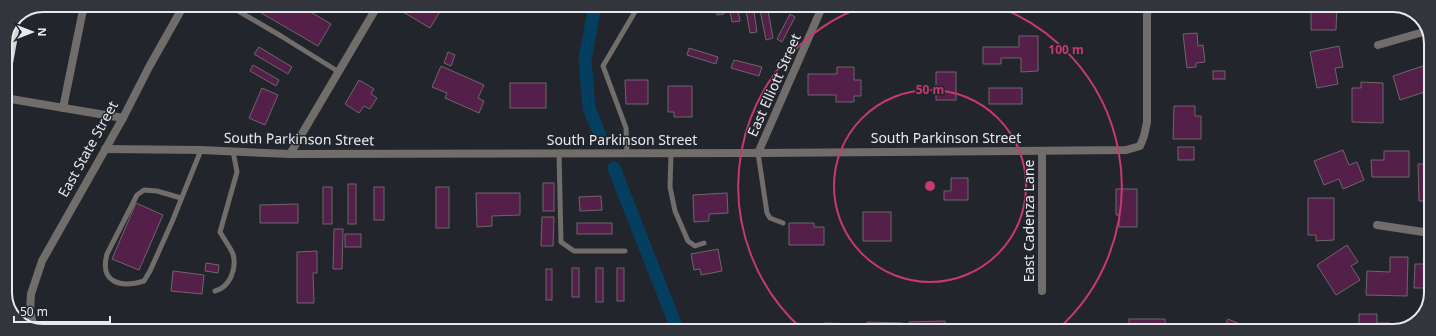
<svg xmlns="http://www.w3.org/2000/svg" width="1436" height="336" font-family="'Noto Sans',sans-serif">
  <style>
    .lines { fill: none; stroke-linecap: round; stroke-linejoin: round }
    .canal { stroke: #053f5f; stroke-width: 13 }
    .building { fill: #54204a; stroke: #6d666b }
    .lane { stroke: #706d6a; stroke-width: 5 }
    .street { stroke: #706d6a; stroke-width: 8 }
    .highway { stroke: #dad2cc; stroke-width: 12 }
    .ring { fill: none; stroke: #c83871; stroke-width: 2 }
    .labels { text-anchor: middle; stroke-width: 3; stroke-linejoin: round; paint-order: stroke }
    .street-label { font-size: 14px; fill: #e7eaee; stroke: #22252b }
    .rim { fill: none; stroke: #e7eaee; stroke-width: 2 }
    .centre { fill: #c83871; stroke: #22252b; stroke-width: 2 }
    .ring-label { font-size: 12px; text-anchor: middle; font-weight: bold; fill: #c83871; stroke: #22252b; stroke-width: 3; stroke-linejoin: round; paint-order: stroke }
  </style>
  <rect width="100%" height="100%" fill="#22252b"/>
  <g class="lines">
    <g class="canal">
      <path d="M595 5 585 59 589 108 600 135"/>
      <path d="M614 168 678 331"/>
    </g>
  </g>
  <g class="building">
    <path d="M252 5H299L331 24 318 46 251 7Z"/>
    <path d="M407 5H433L441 10 430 28 403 12Z"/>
    <path d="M694 5H703L704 10 695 12Z"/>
    <path d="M716 5H722L724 14 717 15Z"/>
    <path d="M729 5H737L740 21 732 22Z"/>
    <path d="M745 5H753L757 32 750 33Z"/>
    <path d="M759 5H767L773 38 766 40Z"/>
    <path d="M1311 6H1337L1336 30H1311Z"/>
    <path d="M790 14 795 17 782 42 777 39Z"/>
    <path d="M1197 33 1198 46 1203 45 1205 62 1196 63V67L1187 68 1183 34Z"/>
    <path d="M1019 36H1038V71L1021 72V58H1001V64H983V47H1019Z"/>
    <path d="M1339 46 1343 67 1335 68 1338 84 1317 88 1310 52Z"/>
    <path d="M259 47 292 67 288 74 254 54Z"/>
    <path d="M689 48 718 57 716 64 687 55Z"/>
    <path d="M448 52 455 55 451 66 444 63Z"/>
    <path d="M734 60 762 67 759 76 731 68Z"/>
    <path d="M253 65 279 80 276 86 250 71Z"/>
    <path d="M1426 65 1431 80V90L1400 100 1393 76Z"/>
    <path d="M441 66 484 85 478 98 484 101 479 113 445 98 447 93 432 87Z"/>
    <path d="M837 67H854V80H861V96H854V102H836V95H808V74H837Z"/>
    <rect x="1213" y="71" width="12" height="8"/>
    <rect x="936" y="72" width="20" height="28"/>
    <path d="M359 80 374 89 371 94 377 98 370 109 364 106 359 113 345 104Z"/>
    <path d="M625 80H648V104H626Z"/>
    <path d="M1361 82 1383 83V123L1352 122V88H1361Z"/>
    <rect x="510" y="83" width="36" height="25"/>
    <path d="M668 86H692V117H674V112H668Z"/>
    <path d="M262 88 278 95 265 125 249 118Z"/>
    <rect x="989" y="88" width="33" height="16"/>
    <path d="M1174 106H1195V116H1201V139H1173Z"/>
    <rect x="1178" y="147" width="16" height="13"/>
    <path d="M1343 150 1349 165 1357 162 1364 180 1343 189 1339 179 1324 185 1314 161Z"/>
    <path d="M1384 151H1409V177H1372L1371 160H1384Z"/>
    <path d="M1418 164H1430V201H1419Z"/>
    <path d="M951 178H968V200H944V191H951Z"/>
    <rect x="543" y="183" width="11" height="28"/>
    <rect x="348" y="184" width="8" height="40"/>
    <rect x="323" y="187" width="9" height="37"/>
    <rect x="374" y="187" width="10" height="33"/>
    <rect x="436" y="187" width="13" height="41"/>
    <path d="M1116 189H1137V227H1119V215H1116Z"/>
    <path d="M476 193H520V215L492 216V226L477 227Z"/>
    <path d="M727 193 728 213 709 214V221L694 222 693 195Z"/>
    <path d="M601 196 602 210 580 211 579 197Z"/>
    <path d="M1308 198H1334V240L1316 241V235H1308Z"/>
    <path d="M136 203 163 215 139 270 112 259Z"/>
    <path d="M298 204V223H260V205Z"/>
    <rect x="863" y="212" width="28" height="29"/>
    <path d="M542 217H554L553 246H541Z"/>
    <rect x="577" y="223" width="35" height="11"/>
    <path d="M789 223H814V227H824V245H789Z"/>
    <path d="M334 229H343L342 269H333Z"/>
    <rect x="345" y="234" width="16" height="13"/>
    <path d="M1347 245 1358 262 1351 266 1360 280 1336 295 1317 265Z"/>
    <path d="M718 249 722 271 701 275 700 269 694 270 691 254Z"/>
    <path d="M317 251V273H313L314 303H297V252Z"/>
    <path d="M1390 257H1408L1407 296 1366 295 1367 271 1390 272Z"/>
    <path d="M206 263 219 265 218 273 205 271Z"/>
    <path d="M1415 264H1430V288H1414Z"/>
    <rect x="572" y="268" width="7" height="29"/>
    <rect x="596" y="268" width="7" height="34"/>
    <rect x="617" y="268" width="7" height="33"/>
    <rect x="546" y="269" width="6" height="31"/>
    <path d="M173 271 204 275 202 294 171 291Z"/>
    <path d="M1359 314H1377V323H1390V331H1359Z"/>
    <rect x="1129" y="319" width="36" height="12"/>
    <path d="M1228 319 1256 331H1223Z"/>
    <path d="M945 321V331H909V322Z"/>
    <path d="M867 322 903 323V331H867Z"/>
    <path d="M824 323 860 324V331H824Z"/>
    <path d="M997 324 1034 325V331H997Z"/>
    <rect x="1085" y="324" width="37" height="7"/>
    <rect x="256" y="325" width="27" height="5"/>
    <rect x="298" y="325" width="32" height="5"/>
    <rect x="439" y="325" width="39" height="5"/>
    <path d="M486 325 524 326V330H486Z"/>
    <rect x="739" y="325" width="33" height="6"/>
    <rect x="394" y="326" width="36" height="4"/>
    <rect x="350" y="327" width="28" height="3"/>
    <rect x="1173" y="330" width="28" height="1"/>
  </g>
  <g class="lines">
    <g class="lane">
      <path d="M228 5 281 36 339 72"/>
      <path d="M559 153 561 242 574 251H625"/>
      <path d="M627 153 626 128 603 66 636 10"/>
      <path d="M671 153 670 187 675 211 688 241 695 246 704 243"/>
      <path d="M758 153 767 213 770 218 783 223"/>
      <path d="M181 198 157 191 144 190 137 195 107 254C99 283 121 288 144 281L150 271 172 222 201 150"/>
      <path d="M215 291C230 287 237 269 233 254 230 247 224 239 220 232L237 172 233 151"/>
    </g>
    <g class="street">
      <path d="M1378 45 1427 31"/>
      <path d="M5 98 123 118"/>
      <path d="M63 108 84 5"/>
      <path d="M105 149 201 150 290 154 758 153 1126 150 1140 146 1144 136 1147 122V6"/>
      <path d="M1042 151V291"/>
      <path d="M758 153 823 5"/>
      <path d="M290 154 378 5"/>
      <path d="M1377 225 1430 233"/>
      <path d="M37 330 34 327 30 312 31 294 42 261 123 118 149 67 184 5"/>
    </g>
    <path class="highway" d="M5 74 15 19"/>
  </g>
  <g class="ring">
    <circle cx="930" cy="186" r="96"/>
    <path d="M803 330A192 192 0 0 1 864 6M996 6A192 192 0 0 1 1057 330"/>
  </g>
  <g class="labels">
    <g class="street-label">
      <text transform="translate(774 85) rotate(-66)" y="5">East Elliott Street</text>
      <text x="946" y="143">South Parkinson Street</text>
      <text transform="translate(299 139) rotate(1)" y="5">South Parkinson Street</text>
      <text x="622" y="145">South Parkinson Street</text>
      <text transform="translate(88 149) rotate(-61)" y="5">East State Street</text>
      <text transform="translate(1029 221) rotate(-90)" y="5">East Cadenza Lane</text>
    </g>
  </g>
  <path d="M0 0H1436V336H0ZM43 12H1393A31 31 0 0 1 1424 43V293A31 31 0 0 1 1393 324H43A31 31 0 0 1 12 293V43A31 31 0 0 1 43 12Z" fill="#32353b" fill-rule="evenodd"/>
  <path class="rim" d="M43 12H1393A31 31 0 0 1 1424 43V293A31 31 0 0 1 1393 324H43A31 31 0 0 1 12 293V43A31 31 0 0 1 43 12Z"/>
  <circle cx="930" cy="186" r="6" class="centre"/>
  <g class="ring-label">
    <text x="1066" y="54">100 m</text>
    <text x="930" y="94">50 m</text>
  </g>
  <g transform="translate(32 32) rotate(90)" stroke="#22252b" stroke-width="3" paint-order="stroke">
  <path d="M0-3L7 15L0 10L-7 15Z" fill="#e7eaee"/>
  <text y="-6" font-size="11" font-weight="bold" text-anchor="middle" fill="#e7eaee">N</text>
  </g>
  <path d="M14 316v6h96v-6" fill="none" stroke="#e7eaee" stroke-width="2"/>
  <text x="20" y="316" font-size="12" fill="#e7eaee" stroke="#22252b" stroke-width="3" paint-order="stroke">50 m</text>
</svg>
